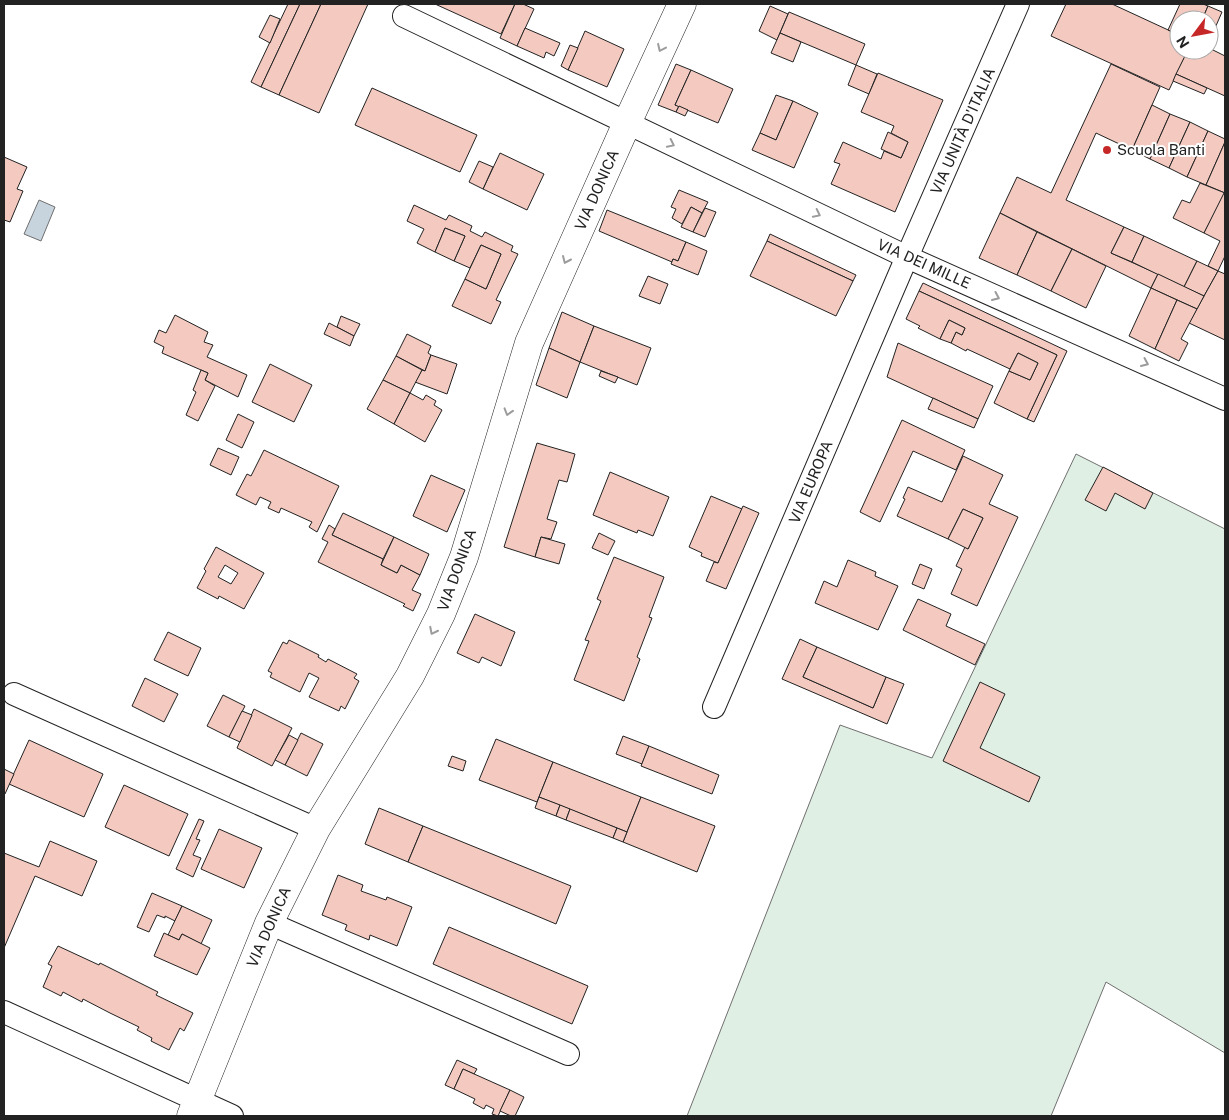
<svg xmlns="http://www.w3.org/2000/svg" width="1229" height="1120" font-family="'Public Sans',sans-serif">
  <style>
    .green { fill: #e0efe3; stroke: #6f6f6f }
    .water { fill: #c7d3dd; stroke: #6f6f6f }
    .building { fill: #f3c9c0; stroke: #222; fill-rule: evenodd }
    .lines { fill: none; stroke-linecap: round; stroke-linejoin: round }
    .street-casing { stroke: #222; stroke-width: 24 }
    .secondary-casing { stroke: #222; stroke-width: 29 }
    .street { stroke: #fff; stroke-width: 22 }
    .secondary { stroke: #fff; stroke-width: 28 }
    .oneway { stroke: #9c9c9c }
    .poi-dot { fill: #c62828; stroke: #fff; stroke-width: 2 }
    .labels { text-anchor: middle; stroke-width: 4; stroke-linejoin: round; paint-order: stroke }
    .street-label { font-size: 15px; fill: #222; stroke: #fff }
    .poi-label { font-size: 15px; fill: #222; stroke: #fff; text-anchor: start }
  </style>
  <rect width="100%" height="100%" fill="#fff"/>
  <path class="green" d="M1076 454 1225 529V1053L1106 982 1051 1116H687L840 725 932 758Z"/>
  <path class="water" d="M39 200 55 207 41 241 24 234Z"/>
  <g class="building">
    <path d="M288 4H300L261 87 251 82Z"/>
    <path d="M300 4H321L279 95 261 87Z"/>
    <path d="M321 4H368L319 113 279 95Z"/>
    <path d="M435 4H515L501 34Z"/>
    <path d="M515 4H523L534 9 517 46 500 38Z"/>
    <path d="M1066 4H1112L1179 35V50H1188L1169 90 1051 36Z"/>
    <path d="M1180 4H1203L1208 6 1202 20H1179V35L1168 30Z"/>
    <path d="M770 6 788 14 777 40 759 31Z"/>
    <path d="M1208 6 1222 12 1212 35 1209 33V20H1202Z"/>
    <path d="M789 12 865 44 856 65 780 33Z"/>
    <path d="M270 15 280 19 270 43 259 37Z"/>
    <path d="M525 28 560 43 554 56 546 52 544 58 517 46Z"/>
    <path d="M585 31 624 49 607 87 568 70Z"/>
    <path d="M780 33 801 42 793 62 771 53Z"/>
    <path d="M570 45 578 48 568 70 561 66Z"/>
    <path d="M1209 48 1225 56V96L1176 74 1188 50H1209Z"/>
    <path d="M676 64 691 70 675 105 679 106 676 112 658 105Z"/>
    <path d="M1111 64 1160 87 1132 150 1096 133 1066 200 1124 227 1111 253 1158 274 1151 288 1000 213 1017 177 1051 193Z"/>
    <path d="M856 65 877 74 869 94 848 85Z"/>
    <path d="M691 70 733 89 718 123 675 105Z"/>
    <path d="M878 73 943 100 895 212 831 184 840 164 834 162 843 142 881 159 884 151 901 158 908 142 891 133 894 126 861 112Z"/>
    <path d="M1176 74 1207 88 1204 94 1173 81Z"/>
    <path d="M372 88 477 135 460 172 355 125Z"/>
    <path d="M776 95 793 101 776 140 760 133Z"/>
    <path d="M793 101 818 113 794 168 752 150 760 133 776 140Z"/>
    <path d="M1152 105 1170 114 1150 159 1132 150Z"/>
    <path d="M679 106 688 110 685 116 676 112Z"/>
    <path d="M1170 114 1190 122 1169 168 1150 159Z"/>
    <path d="M1190 122 1208 131 1187 177 1169 168Z"/>
    <path d="M1208 131 1225 139V142L1206 185 1187 177Z"/>
    <path d="M888 132 908 142 901 158 881 149Z"/>
    <path d="M1225 142V193L1206 185Z"/>
    <path d="M500 153 544 174 527 210 483 189Z"/>
    <path d="M4 157 27 167 17 189 23 191 10 222 4 220Z"/>
    <path d="M479 161 493 167 483 189 469 182Z"/>
    <path d="M1200 183 1225 193 1204 233 1173 218 1182 200 1190 203Z"/>
    <path d="M679 190 708 202 702 213 691 207 682 224 672 218 676 209 671 207Z"/>
    <path d="M1225 191V256L1218 271 1208 266 1220 241 1204 233Z"/>
    <path d="M414 205 446 220 449 215 472 226 470 231 482 237 485 232 513 246 511 251 518 254 496 300 501 302 491 324 452 306 465 279 486 289 501 254 481 245 470 268 454 261 465 236 445 228 435 252 417 243 424 229 407 221Z"/>
    <path d="M691 207 702 213 693 232 681 227Z"/>
    <path d="M705 208 716 212 705 237 693 232Z"/>
    <path d="M607 210 686 242 678 261 673 259 672 262 599 231Z"/>
    <path d="M1000 213 1037 232 1017 275 979 258Z"/>
    <path d="M1124 227 1144 236 1132 262 1111 253Z"/>
    <path d="M445 228 465 236 454 261 435 252Z"/>
    <path d="M1037 232 1072 249 1051 291 1017 275Z"/>
    <path d="M770 234 856 275 853 281 767 241Z"/>
    <path d="M1144 236 1197 261 1184 287 1132 262Z"/>
    <path d="M767 241 853 281 836 316 750 276Z"/>
    <path d="M686 242 707 251 698 275 671 264 673 259 678 261Z"/>
    <path d="M481 245 501 254 486 289 465 279Z"/>
    <path d="M1072 249 1106 266 1086 308 1051 291Z"/>
    <path d="M1197 261 1218 271 1204 296 1184 287Z"/>
    <path d="M1218 271 1225 274V340L1189 323Z"/>
    <path d="M1158 274 1204 296 1197 309 1151 288Z"/>
    <path d="M648 276 668 284 660 304 639 296Z"/>
    <path d="M923 283 1067 351 1034 422 1027 419 1057 355 919 291Z"/>
    <path d="M1151 288 1177 300 1155 349 1129 336Z"/>
    <path d="M919 291 1057 355 1027 419 994 403 1009 371 1030 380 1038 363 1018 353 1010 369 967 349 966 351 951 343 956 332 962 335 965 328 949 320 940 339 918 328 920 326 906 319Z"/>
    <path d="M1177 300 1197 309 1181 339 1188 343 1179 361 1155 349Z"/>
    <path d="M562 312 594 326 580 362 549 348Z"/>
    <path d="M175 315 208 332 204 342 213 345 207 357 247 375 238 397 205 380 208 373 162 353 164 347 154 342 159 330 166 333Z"/>
    <path d="M341 316 360 324 354 336 337 327Z"/>
    <path d="M949 320 965 328 962 335 956 332 951 343 940 339Z"/>
    <path d="M329 323 354 336 350 346 324 334Z"/>
    <path d="M594 326 651 348 637 385 580 362Z"/>
    <path d="M407 334 431 346 428 353 431 355 425 371 396 356Z"/>
    <path d="M898 343 993 386 978 419 887 377Z"/>
    <path d="M549 348 580 362 567 398 536 385Z"/>
    <path d="M1018 353 1038 363 1030 380 1009 371Z"/>
    <path d="M431 355 457 364 447 394 415 382 422 370 425 371Z"/>
    <path d="M396 356 422 370 410 393 383 380Z"/>
    <path d="M270 364 312 385 294 422 252 402Z"/>
    <path d="M201 370 208 373 205 380 215 386 198 421 186 415 196 392 193 390Z"/>
    <path d="M601 371 618 377 615 383 599 376Z"/>
    <path d="M383 380 410 393 394 424 367 409Z"/>
    <path d="M410 393 423 400 426 395 436 401 434 405 442 410 425 442 394 424Z"/>
    <path d="M933 398 978 419 974 428 928 409Z"/>
    <path d="M238 414 254 422 242 448 226 440Z"/>
    <path d="M902 420 965 450 956 470 913 451 880 522 860 512Z"/>
    <path d="M537 443 575 454 567 482 559 480 547 519 557 522 551 539 541 537 535 557 504 547Z"/>
    <path d="M218 448 239 457 231 475 210 465Z"/>
    <path d="M264 450 339 486 317 532 309 527 312 522 281 508 279 513 268 508 271 502 260 497 256 505 236 495 247 474 251 476Z"/>
    <path d="M963 456 1003 475 989 504 1018 517 977 606 951 594 962 569 956 566 965 547 968 549 983 518 963 509 948 539 897 516 905 499 903 498 908 487 942 502Z"/>
    <path d="M1103 467 1153 493 1145 509 1115 493 1106 511 1085 500Z"/>
    <path d="M610 472 669 497 653 536 638 530 637 533 593 515Z"/>
    <path d="M431 475 465 490 447 532 413 516Z"/>
    <path d="M711 496 742 509 718 563 701 556 702 553 689 547Z"/>
    <path d="M743 506 759 513 726 589 706 581 714 562 718 563Z"/>
    <path d="M963 509 983 518 968 549 948 539Z"/>
    <path d="M343 513 394 537 383 559 332 535Z"/>
    <path d="M329 525 335 529 332 535 383 559 381 565 397 573 401 565 420 575 412 590 421 594 413 611 403 606 405 604 318 562 328 542 322 539Z"/>
    <path d="M599 533 615 541 608 555 592 548Z"/>
    <path d="M394 537 429 554 420 575 401 565 397 573 381 565Z"/>
    <path d="M541 537 565 544 559 564 535 557Z"/>
    <path d="M216 547 264 573 244 609 219 596 218 599 197 588 206 571 204 569ZM225 565 238 573 231 584 218 577Z"/>
    <path d="M614 557 664 577 649 617 652 618 637 657 640 659 624 701 574 680 589 641 585 640 601 601 597 599Z"/>
    <path d="M848 560 876 572 875 576 898 586 878 630 815 603 824 581 837 587Z"/>
    <path d="M920 564 932 569 924 589 912 584Z"/>
    <path d="M918 599 951 614 946 626 985 644 975 665 903 630Z"/>
    <path d="M475 614 515 632 501 666 482 657 479 663 457 653Z"/>
    <path d="M168 632 201 648 188 676 154 660Z"/>
    <path d="M800 639 817 647 803 677 873 708 886 677 904 684 887 724 782 679Z"/>
    <path d="M289 640 319 655 318 657 326 662 328 659 357 674 354 678 359 681 345 709 341 706 339 711 309 697 319 678 309 673 300 692 270 677 272 673 268 671 283 642 287 644Z"/>
    <path d="M817 647 886 677 873 708 803 677Z"/>
    <path d="M145 678 178 694 164 722 132 706Z"/>
    <path d="M980 682 1005 694 980 748 1040 777 1029 802 943 761Z"/>
    <path d="M223 695 245 706 229 737 207 726Z"/>
    <path d="M254 709 292 728 272 766 237 748Z"/>
    <path d="M242 711 252 715 240 742 229 737Z"/>
    <path d="M301 733 323 744 307 776 285 765Z"/>
    <path d="M289 735 298 740 285 765 275 760Z"/>
    <path d="M623 736 649 746 642 764 616 754Z"/>
    <path d="M496 739 553 762 537 802 479 780Z"/>
    <path d="M29 740 103 774 84 817 9 784Z"/>
    <path d="M649 746 719 775 712 794 641 766Z"/>
    <path d="M452 756 466 761 463 771 448 766Z"/>
    <path d="M553 762 641 797 627 832 539 797Z"/>
    <path d="M4 769 14 774 5 794H4Z"/>
    <path d="M124 785 188 814 169 856 105 827Z"/>
    <path d="M539 797 560 805 556 816 535 808Z"/>
    <path d="M641 797 715 826 697 872 623 842Z"/>
    <path d="M560 805 570 809 566 820 556 816Z"/>
    <path d="M379 808 423 826 408 862 365 844Z"/>
    <path d="M570 809 617 828 613 838 566 820Z"/>
    <path d="M199 819 204 821 196 839 200 840 193 855 201 858 193 877 176 869Z"/>
    <path d="M423 826 571 886 556 924 408 862Z"/>
    <path d="M617 828 627 832 623 842 613 838Z"/>
    <path d="M219 829 262 848 244 888 201 869Z"/>
    <path d="M50 841 97 861 82 896 35 876 4 948V853L39 867Z"/>
    <path d="M338 875 363 885 361 891 386 900 387 897 412 907 397 946 370 935 369 940 345 930 347 925 322 915Z"/>
    <path d="M152 893 182 906 175 921 165 916V918L157 915 149 932 137 927Z"/>
    <path d="M182 906 212 920 201 944 182 934 179 940 168 935Z"/>
    <path d="M449 927 588 986 572 1024 433 964Z"/>
    <path d="M164 933 179 940 182 934 210 948 197 975 154 956Z"/>
    <path d="M58 946 99 965 100 963 158 992 156 995 193 1013 184 1031 180 1028 169 1050 151 1041 152 1038 137 1030 139 1027 110 1013 83 999 82 1002 63 992 61 996 43 987 52 966 48 964Z"/>
    <path d="M457 1060 477 1069 474 1074 463 1069 454 1089 445 1085Z"/>
    <path d="M463 1069 510 1090 498 1116 492 1114 494 1109 486 1105 484 1109 473 1103 475 1099 454 1089Z"/>
    <path d="M510 1090 524 1097 515 1116H511L500 1111Z"/>
  </g>
  <g class="lines">
    <defs>
      <g id="street">
        <path d="M404 16 907 257 1225 399"/>
        <path d="M14 694 316 829"/>
        <path d="M714 707 903 266 1018 4"/>
        <path d="M269 923 568 1054"/>
        <path d="M4 1012 232 1116"/>
      </g>
      <path id="secondary" d="M191 1116 269 923 316 829 410 676 441 614 464 557 529 343 627 123 682 4"/>
    </defs>
    <use href="#street" class="street-casing"/>
    <use href="#secondary" class="secondary-casing"/>
    <use href="#street" class="street"/>
    <use href="#secondary" class="secondary"/>
  </g>
  <defs><path id="oneway-chevron" d="M-2-3.5L2.5 0L-2 3.5" fill="none" stroke-width="1.6" stroke-linecap="round" stroke-linejoin="round" transform="scale(1.25)"/></defs>
  <g class="oneway">
    <use href="#oneway-chevron" transform="translate(661 48) rotate(115)"/>
    <use href="#oneway-chevron" transform="translate(671 144) rotate(26)"/>
    <use href="#oneway-chevron" transform="translate(817 214) rotate(26)"/>
    <use href="#oneway-chevron" transform="translate(566 260) rotate(114)"/>
    <use href="#oneway-chevron" transform="translate(996 297) rotate(24)"/>
    <use href="#oneway-chevron" transform="translate(1145 363) rotate(24)"/>
    <use href="#oneway-chevron" transform="translate(508 412) rotate(107)"/>
    <use href="#oneway-chevron" transform="translate(433 631) rotate(117)"/>
  </g>
  <circle class="poi-dot" cx="1107" cy="150" r="5"/>
  <g class="labels">
    <g class="street-label">
      <text transform="translate(963 131) rotate(-66)" y="5">VIA UNITÀ D'ITALIA</text>
      <text transform="translate(597 190) rotate(-66)" y="5">VIA DONICA</text>
      <text transform="translate(924 264) rotate(24)" y="5">VIA DEI MILLE</text>
      <text transform="translate(811 482) rotate(-67)" y="5">VIA EUROPA</text>
      <text transform="translate(457 570) rotate(-70)" y="5">VIA DONICA</text>
      <text transform="translate(269 927) rotate(-66)" y="5">VIA DONICA</text>
    </g>
    <g class="poi-label">
      <text x="1117" y="155">Scuola Banti</text>
    </g>
  </g>
  <rect width="1229" height="1120" fill="none" stroke="#222222" stroke-width="10"/>
  <g transform="translate(1194 35) rotate(238)"><circle r="24" fill="#ffffff" stroke="#a7a7a7"/>
  <path d="M0-4L9 19L0 12L-9 19Z" fill="#c62828"/>
  <text y="-8" font-size="14" font-weight="bold" text-anchor="middle" fill="#222222">N</text>
  </g>
</svg>
